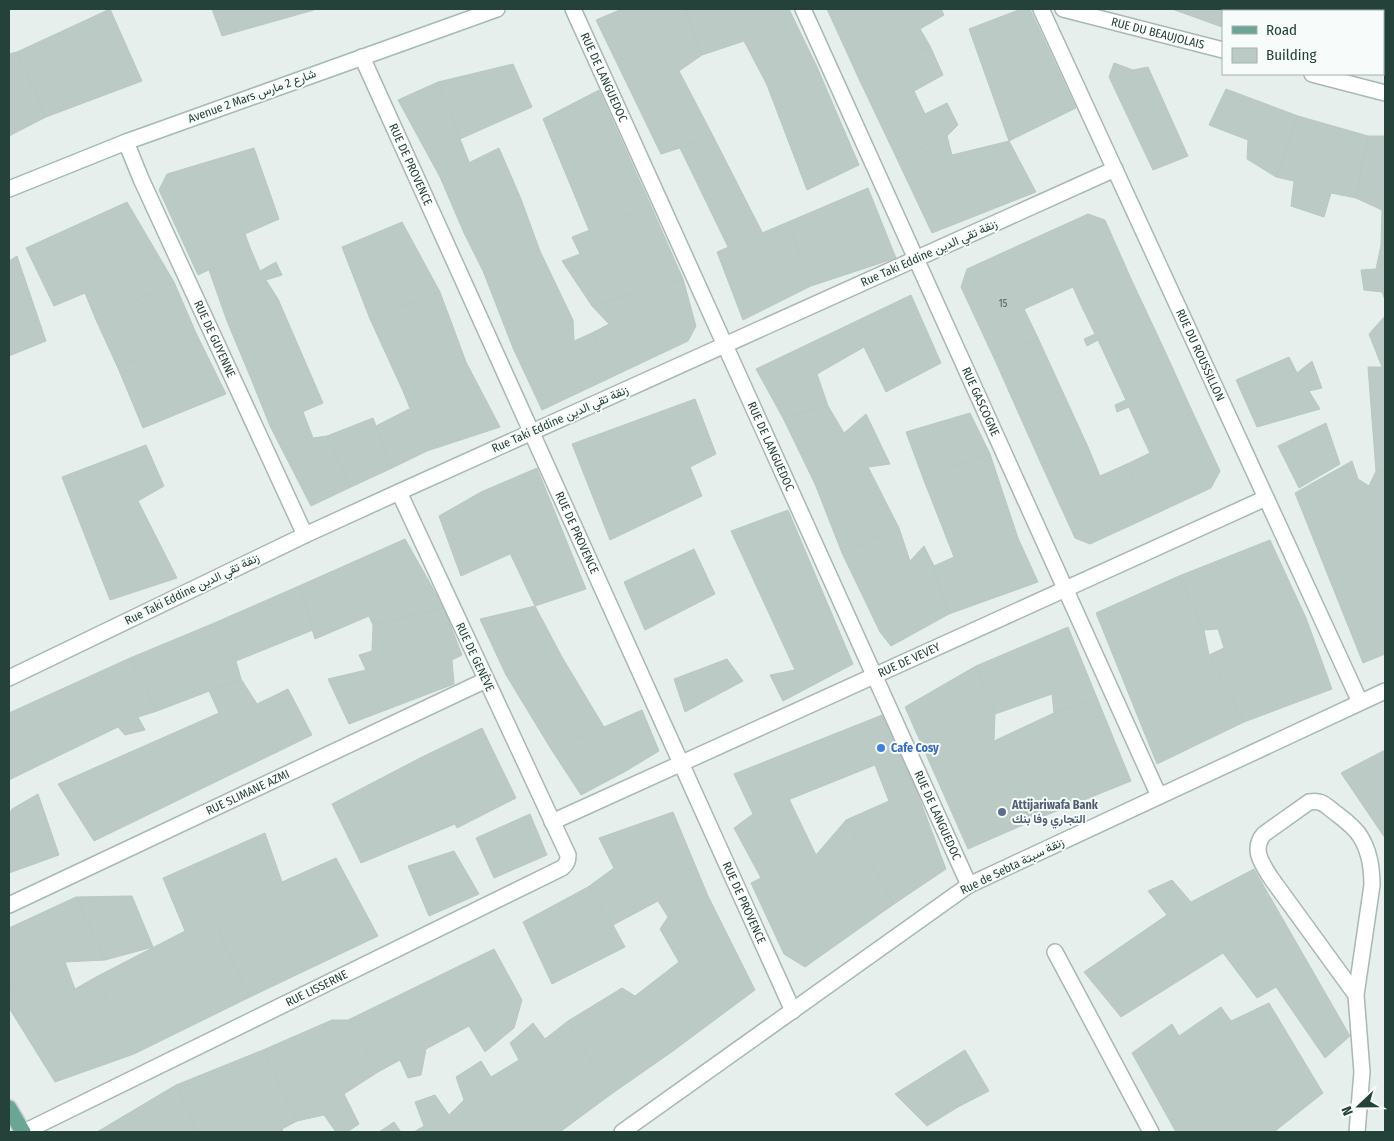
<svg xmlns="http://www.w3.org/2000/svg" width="1394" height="1141" font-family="'Fira Sans Condensed',Vazirmatn,sans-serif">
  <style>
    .building { fill: #bbcac4; stroke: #b8c9c2 }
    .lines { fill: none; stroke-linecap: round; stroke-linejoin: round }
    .service-casing { stroke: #a8b8b2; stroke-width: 18 }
    .minor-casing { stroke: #a8b8b2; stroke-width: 18 }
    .secondary-casing { stroke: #a4bbb3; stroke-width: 18 }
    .primary-casing { stroke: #c2cac8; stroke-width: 18 }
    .service { stroke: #fff; stroke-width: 15 }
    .minor { stroke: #fff; stroke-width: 15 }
    .secondary { stroke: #fff; stroke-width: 15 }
    .primary { stroke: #6aa596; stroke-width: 15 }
    .shop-dot { fill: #3f7fe0; stroke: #f7fbf9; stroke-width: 2 }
    .service-dot { fill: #5c6f8a; stroke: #f7fbf9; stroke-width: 2 }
    .labels { text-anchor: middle; stroke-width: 4; stroke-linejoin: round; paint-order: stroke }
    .number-label { font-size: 10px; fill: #4a645c }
    .street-label { font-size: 12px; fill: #24423a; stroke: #f7fbf9 }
    .shop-label { font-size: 12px; font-weight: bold; fill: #366cbe; stroke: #f7fbf9; text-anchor: start }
    .service-label { font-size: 12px; font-weight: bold; fill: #4e5e75; stroke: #f7fbf9; text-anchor: start }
  </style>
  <rect width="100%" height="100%" fill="#e6efeb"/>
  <g class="building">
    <path d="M110 9 142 81 46 117 17 52Z"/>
    <path d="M212 9H314V10L222 36Z"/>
    <path d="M622 9H685L702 55 679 71 712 134 680 148 661 154 596 20Z"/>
    <path d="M685 9H789L817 67 767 85 744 41 702 55Z"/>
    <path d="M827 9H941L944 15 920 29 930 46 859 79Z"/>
    <path d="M1021 9H1030L1076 108 1009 141 969 29Z"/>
    <path d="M1172 9H1230L1229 11H1223L1222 27Z"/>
    <path d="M1230 9H1338L1337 11H1229Z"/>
    <path d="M930 46 943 75 914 91 925 114 947 103 958 125 947 136 897 159 859 79Z"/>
    <path d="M17 52 46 117 9 136V54Z"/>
    <path d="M1114 63 1133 70 1148 67 1188 156 1153 170 1109 77Z"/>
    <path d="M513 64 532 107 460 139 438 82Z"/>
    <path d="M817 67 859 165 807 190 767 85Z"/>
    <path d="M438 82 469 162 440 177 398 100Z"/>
    <path d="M1226 89 1298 116 1276 177 1247 159 1248 140 1209 125Z"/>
    <path d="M599 90 651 206 589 230 543 119Z"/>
    <path d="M1298 116 1368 136 1356 198 1331 193 1324 217 1291 206 1294 181 1276 177Z"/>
    <path d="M712 134 762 232 728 247 680 148Z"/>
    <path d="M947 136 952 155 1009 141 1036 192 932 233 897 159Z"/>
    <path d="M1368 136H1385V245H1381L1382 210 1356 198Z"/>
    <path d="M254 148 279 219 245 234 251 250 198 275 159 190 167 174Z"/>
    <path d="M499 148 521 199 464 233 440 177Z"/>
    <path d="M868 188 896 258 811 286 788 222Z"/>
    <path d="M521 199 540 251 483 271 464 233Z"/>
    <path d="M127 202 174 282 96 320 85 293 54 306 26 248Z"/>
    <path d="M651 206 683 279 592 306 562 261 580 254 572 237Z"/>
    <path d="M1088 214 1105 220 1132 281 1081 305 1073 287 1049 298 1024 243Z"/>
    <path d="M402 222 440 292 370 319 342 247Z"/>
    <path d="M788 222 811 286 743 320 717 252Z"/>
    <path d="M1024 243 1049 298 1024 309 1038 338 994 358 961 287 967 269Z"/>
    <path d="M1381 245H1385V300L1382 292 1364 290 1361 270 1376 269Z"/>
    <path d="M251 250 260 271 276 262 282 275 266 280 278 299 227 321 209 270Z"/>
    <path d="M540 251 573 320 513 348 483 271Z"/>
    <path d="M17 256 46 341 9 356V261Z"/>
    <path d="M683 279 696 326 688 341 616 375 592 333 609 324 592 306Z"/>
    <path d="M1132 281 1163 347 1112 370 1098 340 1087 346 1084 339 1095 334 1081 305Z"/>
    <path d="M174 282 196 333 118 368 96 320Z"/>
    <path d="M440 292 466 362 403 391 370 319Z"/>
    <path d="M911 295 941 363 886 392 864 347 817 374 828 406 783 418 756 369Z"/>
    <path d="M278 299 304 359 252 381 227 321Z"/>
    <path d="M1385 316V470L1376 471 1368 367H1382L1369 334Z"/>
    <path d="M573 320 574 341 592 333 616 375 542 410 513 348Z"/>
    <path d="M196 333 226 394 143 428 118 368Z"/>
    <path d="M1038 338 1088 447 1043 468 994 358Z"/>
    <path d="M1163 347 1193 413 1142 436 1129 407 1117 412 1115 405 1126 400 1112 370Z"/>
    <path d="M1289 357 1297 373 1312 361 1322 388 1309 391 1320 409 1257 427 1236 380Z"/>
    <path d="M304 359 323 403 270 426 252 381Z"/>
    <path d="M466 362 500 427 427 451 403 391Z"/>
    <path d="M695 399 716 454 690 467 702 496 610 540 572 444Z"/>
    <path d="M828 406 844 433 866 414 890 464 868 467 815 484 783 418Z"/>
    <path d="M409 409 427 451 392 468 376 426Z"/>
    <path d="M303 412 313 438 327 436 351 487 311 506 270 426Z"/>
    <path d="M970 413 990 454 923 478 906 432Z"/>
    <path d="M1193 413 1220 471 1211 488 1151 516 1127 464 1150 453 1142 436Z"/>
    <path d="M373 418 392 468 351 487 327 436Z"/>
    <path d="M1326 423 1340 464 1299 488 1278 446Z"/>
    <path d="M146 445 164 486 138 501 177 578 110 600 62 477Z"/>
    <path d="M1088 447 1100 476 1127 464 1151 516 1090 544 1075 538 1043 468Z"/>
    <path d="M990 454 1018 538 954 557 923 478Z"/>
    <path d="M1352 461 1358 479 1369 486 1376 471 1385 470V654L1363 663 1295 493Z"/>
    <path d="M868 467 899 528 842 553 815 484Z"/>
    <path d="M537 468 586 589 535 606 481 492Z"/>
    <path d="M481 492 510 554 461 576 439 516Z"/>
    <path d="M788 510 853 664 783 701 770 675 795 670 731 531Z"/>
    <path d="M899 528 910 561 924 546 934 566 949 614 891 646 880 632 842 553Z"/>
    <path d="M1018 538 1038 582 949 614 934 566 954 557Z"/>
    <path d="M405 539 444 608 373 625 369 616 315 639 299 586Z"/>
    <path d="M1270 540 1306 618 1224 648 1218 629 1204 630 1179 576Z"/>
    <path d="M694 549 715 594 645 630 624 582Z"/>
    <path d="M1179 576 1204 630 1209 655 1244 722 1157 764 1096 613Z"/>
    <path d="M299 586 313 630 236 661 212 624Z"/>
    <path d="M535 606 562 657 506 675 480 619Z"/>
    <path d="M444 608 462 655 452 660 454 684 349 724 328 679 366 670 359 655 372 651 373 625Z"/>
    <path d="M1306 618 1332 689 1244 722 1209 655 1224 648Z"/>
    <path d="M212 624 236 661 241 679 157 711 130 658Z"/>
    <path d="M1068 627 1097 698 1054 713 1052 694 995 714 976 666Z"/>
    <path d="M562 657 604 727 551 749 506 675Z"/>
    <path d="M130 658 157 711 138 717 145 730 125 735 118 727 17 776 9 762V713Z"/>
    <path d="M727 659 743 681 685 712 674 679Z"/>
    <path d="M976 666 995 714 994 741 1032 821 968 849 905 707Z"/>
    <path d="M241 679 257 704 288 689 312 735 94 841 58 784 219 713 209 691Z"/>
    <path d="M1097 698 1131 781 1032 821 994 741 1054 713Z"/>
    <path d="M642 710 659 751 626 771 604 727Z"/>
    <path d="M882 715 914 784 889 801 875 765 753 814 734 774Z"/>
    <path d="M604 727 626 771 581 795 551 749Z"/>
    <path d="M482 728 516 798 457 828 420 758Z"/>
    <path d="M1385 750V838L1341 773Z"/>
    <path d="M420 758 455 824 361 863 332 804Z"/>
    <path d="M9 762 17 776 9 780Z"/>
    <path d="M914 784 946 869 894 904 846 820 889 801Z"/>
    <path d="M38 794 59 855 9 873V815L12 809Z"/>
    <path d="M789 799 816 855 846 820 894 904 805 967 784 954 751 883 761 878 734 828 753 814Z"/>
    <path d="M673 812 708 896 668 917 658 901 613 925 588 887 614 868 599 838Z"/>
    <path d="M530 814 547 855 494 878 476 838Z"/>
    <path d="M265 833 282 882 218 931H185L163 878Z"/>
    <path d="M454 851 479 894 429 916 408 866Z"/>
    <path d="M336 858 378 936 250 997 218 931 282 882Z"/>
    <path d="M1254 869 1350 1036 1325 1058 1276 987 1257 998 1223 953 1121 1017 1084 972 1167 915 1148 891 1172 880 1191 902Z"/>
    <path d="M588 887 613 925 625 947 552 984 523 922Z"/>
    <path d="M132 896 153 947 105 960 76 897Z"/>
    <path d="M708 896 755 990 673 1051 635 996 679 962 660 929 668 917Z"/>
    <path d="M76 897 105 960 65 962 9 988V928Z"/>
    <path d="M185 931H218L250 997 134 1054 96 977Z"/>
    <path d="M494 949 522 1000 514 1028 485 1052 469 1026 426 1049 421 1075 408 1078 400 1060 378 1072 348 1020Z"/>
    <path d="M65 962 75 989 96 977 134 1054 55 1082 9 1008V988Z"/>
    <path d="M622 988 635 996 673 1051 610 1095 568 1021Z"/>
    <path d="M1269 1003 1323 1093 1274 1132H1176L1132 1053 1172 1024 1179 1036 1221 1007 1231 1021Z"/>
    <path d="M332 1020H348L378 1072 344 1094 359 1124 347 1132H336L324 1115 297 1121 263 1050Z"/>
    <path d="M568 1021 610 1095 560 1132H414L424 1126 415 1102 435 1095 449 1115 464 1100 456 1077 481 1061 491 1077 519 1060 510 1043 533 1023 545 1039Z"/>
    <path d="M263 1050 297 1121 282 1129 283 1132H198L176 1085Z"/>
    <path d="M965 1050 989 1091 958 1107 927 1126 895 1094Z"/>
    <path d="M176 1085 198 1132H97Z"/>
    <path d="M394 1122 401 1132H379Z"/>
  </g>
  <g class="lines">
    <defs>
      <g id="service">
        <path d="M1055 952 1151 1132"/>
        <path d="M1356 995 1271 878C1262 864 1251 849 1264 834L1309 802C1321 800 1324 804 1333 811 1342 818 1354 826 1360 836 1369 850 1372 868 1372 885L1356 995 1362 1072 1357 1132"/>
      </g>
      <g id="minor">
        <path id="s1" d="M573 9 969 885"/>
        <path id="s2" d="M803 9 1159 796"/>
        <path id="s3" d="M1041 9 1360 702"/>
        <path id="s4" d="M1063 9 1223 50"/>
        <path id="s5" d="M362 57 793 1011"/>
        <path d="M1312 74 1385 93"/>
        <path id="s6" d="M126 142 141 179 305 535"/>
        <path d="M9 678 305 535 399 492 1115 169"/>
        <path id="s7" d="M552 822 1266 498"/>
        <path id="s8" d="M9 905 486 680"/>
        <path id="s9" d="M24 1132 562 868C567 864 568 861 568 855L399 492"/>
        <path d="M622 1132 969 885 1385 691"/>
      </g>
      <path id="secondary" d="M9 189 126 142 497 9"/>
      <path id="primary" d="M9 1108 23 1132"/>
    </defs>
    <use href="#service" class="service-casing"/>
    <use href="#minor" class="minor-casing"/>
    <use href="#secondary" class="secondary-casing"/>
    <use href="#primary" class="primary-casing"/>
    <use href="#service" class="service"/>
    <use href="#minor" class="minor"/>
    <use href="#secondary" class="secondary"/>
    <use href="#primary" class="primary"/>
  </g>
  <circle class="shop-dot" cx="881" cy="748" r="5"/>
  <circle class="service-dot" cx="1002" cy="812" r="5"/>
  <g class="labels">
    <g class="number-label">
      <text x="1003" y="307">15</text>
    </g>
    <g class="street-label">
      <text dy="4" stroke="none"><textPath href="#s4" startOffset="98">RUE DU BEAUJOLAIS</textPath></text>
      <text dy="4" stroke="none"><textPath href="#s1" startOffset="75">RUE DE LANGUEDOC</textPath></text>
      <text transform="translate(252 96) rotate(-20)" y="4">Avenue 2 Mars شارع 2 مارس</text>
      <text dy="4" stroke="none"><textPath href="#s5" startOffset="118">RUE DE PROVENCE</textPath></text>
      <text transform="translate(929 253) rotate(-24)" y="4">Rue Taki Eddine زنقة تقي الدين</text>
      <text dy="4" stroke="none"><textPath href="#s6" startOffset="216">RUE DE GUYENNE</textPath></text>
      <text dy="4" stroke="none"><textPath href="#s3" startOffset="381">RUE DU ROUSSILLON</textPath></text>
      <text dy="4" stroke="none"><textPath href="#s2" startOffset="431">RUE GASCOGNE</textPath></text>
      <text transform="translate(560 419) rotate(-24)" y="4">Rue Taki Eddine زنقة تقي الدين</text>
      <text dy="4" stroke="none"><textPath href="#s1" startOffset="480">RUE DE LANGUEDOC</textPath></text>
      <text dy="4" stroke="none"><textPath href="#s5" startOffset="522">RUE DE PROVENCE</textPath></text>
      <text transform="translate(192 589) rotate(-26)" y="4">Rue Taki Eddine زنقة تقي الدين</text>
      <text transform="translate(475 657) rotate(65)" y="4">RUE DE GENÈVE</text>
      <text dy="4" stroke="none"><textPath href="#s7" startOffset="392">RUE DE VEVEY</textPath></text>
      <text dy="4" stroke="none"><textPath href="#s8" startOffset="264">RUE SLIMANE AZMI</textPath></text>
      <text dy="4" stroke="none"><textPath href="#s1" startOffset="885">RUE DE LANGUEDOC</textPath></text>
      <text transform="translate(1012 866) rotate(-26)" y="4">Rue de Sebta زنقة سبتة</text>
      <text dy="4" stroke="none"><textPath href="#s5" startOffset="928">RUE DE PROVENCE</textPath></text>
      <text dy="4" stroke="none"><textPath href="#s9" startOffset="326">RUE LISSERNE</textPath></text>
    </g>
    <g class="shop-label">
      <text x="891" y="752">Cafe Cosy</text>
    </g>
    <g class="service-label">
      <text x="1012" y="809">Attijariwafa Bank<tspan x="1012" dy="14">التجاري وفا بنك</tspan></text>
    </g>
  </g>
  <rect width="1394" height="1141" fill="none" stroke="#24423a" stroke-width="20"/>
  <rect x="1222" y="10" width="162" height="65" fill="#f7fbf9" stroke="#a3b1ad"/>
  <rect x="1232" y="26" width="25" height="8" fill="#6aa596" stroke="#a3b1ad"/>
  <text x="1266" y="35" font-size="15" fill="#24423a">Road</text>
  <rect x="1232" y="48" width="25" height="15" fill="#bbcac4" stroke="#a3b1ad"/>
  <text x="1266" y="60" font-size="15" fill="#24423a">Building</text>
  <g transform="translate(1359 1106) rotate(248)" stroke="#f7fbf9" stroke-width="4" paint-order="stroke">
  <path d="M0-4L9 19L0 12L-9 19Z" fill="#24423a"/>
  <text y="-8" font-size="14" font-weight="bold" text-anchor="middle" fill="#24423a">N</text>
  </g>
</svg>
